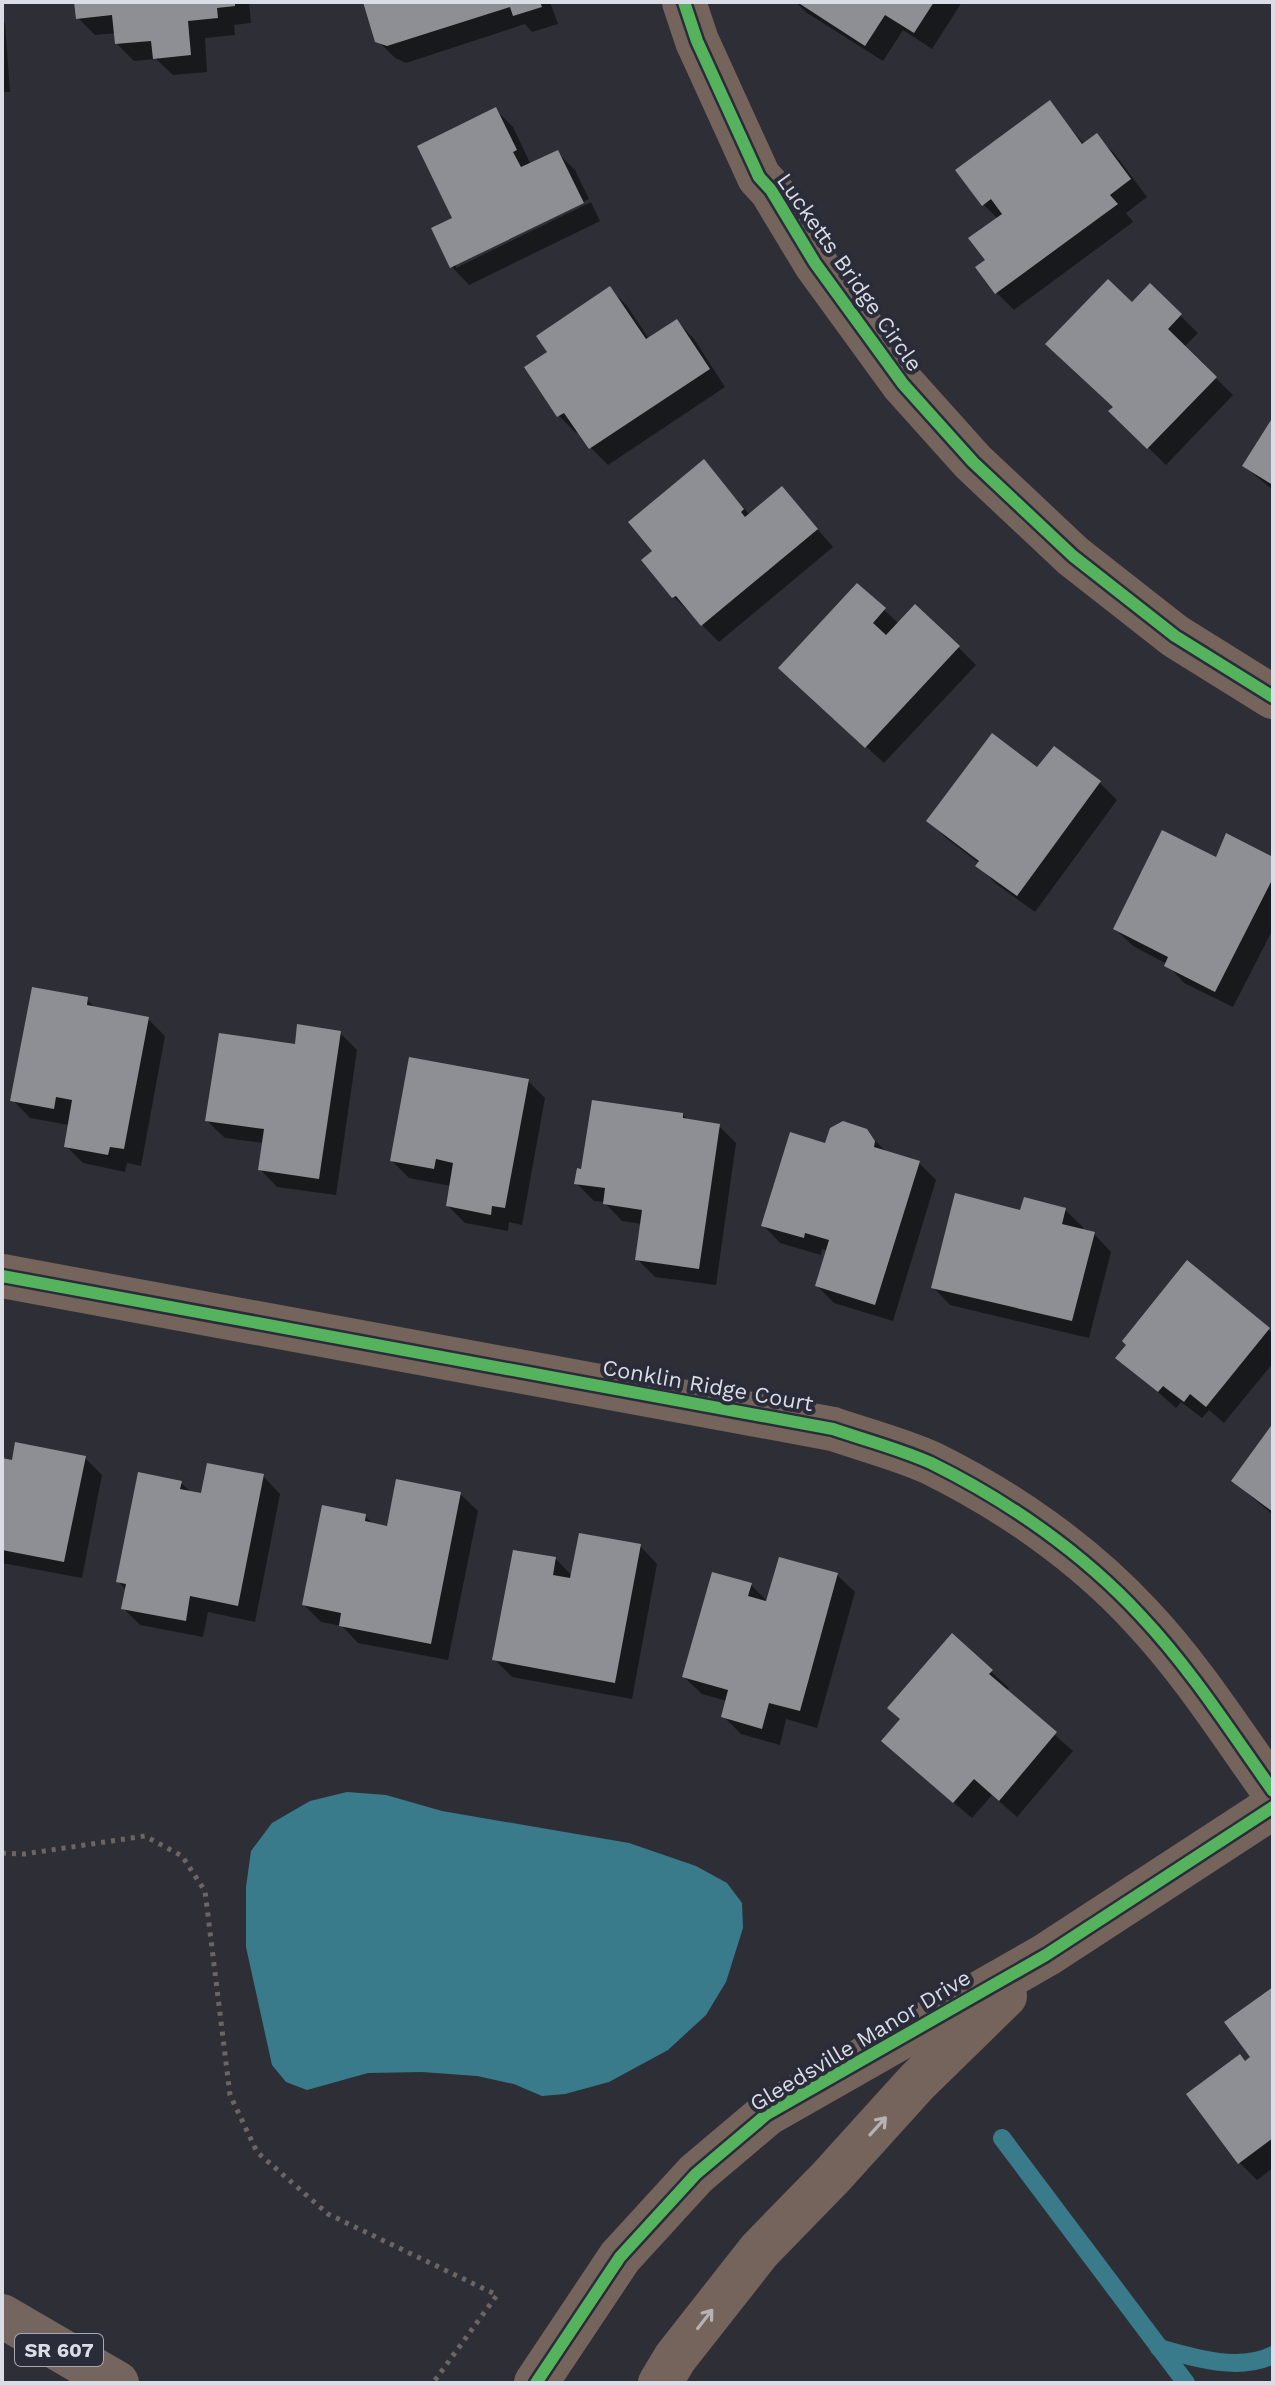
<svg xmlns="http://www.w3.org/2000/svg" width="1275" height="2385" font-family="'Work Sans',sans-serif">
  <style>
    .water { fill: #397b8b }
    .shadow { fill: #0007 }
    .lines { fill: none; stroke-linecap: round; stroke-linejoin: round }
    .stream { stroke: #397b8b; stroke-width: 18 }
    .building { fill: #8e8e95 }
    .path { stroke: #6d6563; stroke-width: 5; stroke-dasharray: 4 6; stroke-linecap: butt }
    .street { stroke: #74645b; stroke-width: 44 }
    .primary { stroke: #74655f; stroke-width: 44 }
    .cycleway-casing { stroke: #2a2c3a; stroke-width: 17 }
    .cycleway { stroke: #56b35d; stroke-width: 12 }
    .oneway { stroke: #b7b3b5 }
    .labels { text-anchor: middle; stroke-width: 8; stroke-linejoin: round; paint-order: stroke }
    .shield { fill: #2a2c3a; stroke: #a6a8b2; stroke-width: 2 }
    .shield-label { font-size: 20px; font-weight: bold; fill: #dbdde6 }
    .street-label { font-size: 22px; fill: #dbdde6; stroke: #2a2c3a }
  </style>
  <rect width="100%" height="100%" fill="#2e2f36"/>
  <path class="water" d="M347 1792 386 1795 442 1811 629 1843 696 1866 727 1883 742 1903 743 1928 726 1982 706 2015 668 2050 609 2082 565 2094 542 2096 514 2084 477 2076 422 2072 368 2073 307 2090 286 2082 272 2065 246 1947V1887L251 1851 272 1823 310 1801Z"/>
  <g class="shadow">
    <path d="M76 2H249L251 23 234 25 235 35 205 38 207 72 173 75 156 59 134 61 117 44 116 33 95 35 78 18Z"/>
    <path d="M365 2H550L558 24 532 32 525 24 406 63 395 58 377 40Z"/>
    <path d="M796 2H962L932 49 903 30 883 61 807 13Z"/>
    <path d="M2 21 5 23 10 92H2Z"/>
    <path d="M1049 103 1084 144 1096 136 1114 153 1147 197 1126 213 1133 222 1014 310 997 293 988 261 998 219 984 205Z"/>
    <path d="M496 110 513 127 531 165 557 152 575 170 589 199 456 263V268L591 202 600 221 469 285 452 267 434 229 454 219Z"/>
    <path d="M1150 286 1198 333 1184 347 1233 395 1166 465 1111 411 1115 408 1132 305Z"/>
    <path d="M610 289 627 306 649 339 677 321 694 339 725 387 608 465 591 448 579 431 576 433 559 416Z"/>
    <path d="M1273 420V490L1244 466Z"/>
    <path d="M704 462 750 515 782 489 833 547 719 642 674 597 655 551Z"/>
    <path d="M858 585 899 624 958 647 976 665 884 763 798 685Z"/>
    <path d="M1054 749 1100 783 1117 800 1035 912 995 883 978 865 979 863 946 838 929 821 1038 770Z"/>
    <path d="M1216 859H1273V929L1233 1007 1184 983 1167 964 1133 946 1115 929Z"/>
    <path d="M87 999 96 1009 148 1019 165 1036 141 1166 127 1163 125 1172 83 1163 66 1146 69 1125 30 1118 13 1100Z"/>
    <path d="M340 1033 357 1050 336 1195 277 1187 260 1169 264 1143 225 1138 207 1121 296 1046Z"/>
    <path d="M528 1081 545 1098 522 1225 509 1222 508 1231 465 1223 448 1206 451 1186 409 1178 392 1161Z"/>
    <path d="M682 1114 689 1121 719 1126 736 1143 716 1285 655 1277 637 1259 642 1224 622 1221 604 1202 594 1201 576 1183 583 1172Z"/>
    <path d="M866 1131 887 1153 919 1163 936 1180 893 1321 834 1303 817 1286 828 1251 822 1249 821 1255 780 1243 763 1225 826 1145Z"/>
    <path d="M1065 1210 1083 1227 1082 1231 1094 1234 1111 1252 1089 1338 950 1305 933 1287 1022 1212Z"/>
    <path d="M1268 1329 1273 1334V1363L1224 1423 1209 1410 1202 1418 1181 1402 1176 1408 1118 1357Z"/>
    <path d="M1273 1426V1515L1233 1481Z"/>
    <path d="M85 1458 102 1475 82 1578 2 1563V1460L14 1463Z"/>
    <path d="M263 1476 280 1494 255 1622 208 1612 203 1637 140 1625 123 1608 126 1590 118 1581 181 1483 192 1493 203 1495Z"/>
    <path d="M460 1494 478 1511 448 1660 358 1643 342 1626 321 1622 304 1605 365 1516 374 1525 389 1528Z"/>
    <path d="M640 1546 657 1564 632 1699 512 1677 494 1659 556 1559 572 1576Z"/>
    <path d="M837 1575 855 1592 817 1728 786 1719 780 1745 741 1734 724 1717 727 1701 702 1694 684 1677 751 1585 768 1602Z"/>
    <path d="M952 1636 1009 1688 1006 1692 1073 1751 1017 1817 992 1795 972 1818 901 1758 902 1720Z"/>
    <path d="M1273 1989V2168L1257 2180 1240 2163 1189 2094 1252 2058Z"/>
  </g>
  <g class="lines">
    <g class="stream">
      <path d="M1002 2138 1186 2383"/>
      <path d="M1159 2348C1194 2358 1239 2372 1273 2355"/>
    </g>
  </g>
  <g class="building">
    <path d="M74 2H235V6L217 8 218 18 188 21 191 55 153 59 151 41 115 44 112 15 76 19Z"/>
    <path d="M363 2H540L542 7 513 16 510 7 387 46 375 42Z"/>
    <path d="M797 2H934L914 33 885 15 865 46Z"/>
    <path d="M1050 100 1082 144 1097 133 1131 179 1110 195 1118 204 995 294 975 267 985 260 968 238 1002 214 991 199 982 206 955 170Z"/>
    <path d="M496 107 517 150 513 152 521 167 558 150 584 203 450 268 431 228 452 218 417 146Z"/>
    <path d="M1108 279 1132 302 1150 283 1182 314 1168 329 1217 377 1147 449 1108 411 1113 407 1045 344Z"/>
    <path d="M610 286 646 339 677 319 710 369 589 449 564 413 557 417 524 367 547 352 536 336Z"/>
    <path d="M1273 417V485L1242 466Z"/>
    <path d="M704 459 744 509 741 512 745 517 782 486 818 529 701 626 676 596 672 598 641 560 652 551 628 522Z"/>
    <path d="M857 583 886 608 873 623 886 635 915 604 960 646 865 748 778 668Z"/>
    <path d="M992 733 1037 767 1054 746 1101 781 1017 896 975 866 979 861 926 821Z"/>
    <path d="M1162 830 1216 857 1226 833 1273 857V878L1215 992 1164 966 1168 957 1113 929Z"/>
    <path d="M32 987 88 997 87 1005 149 1017 124 1149 110 1147 108 1155 64 1147 72 1100 56 1097 54 1109 10 1101Z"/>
    <path d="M297 1024 341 1031 319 1179 258 1170 264 1129 205 1121 219 1033 295 1044Z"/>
    <path d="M409 1057 529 1079 505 1208 492 1206 491 1215 446 1206 453 1163 436 1159 434 1169 390 1161Z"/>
    <path d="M592 1100 683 1113V1118L720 1124 699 1269 635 1260 642 1210 603 1204 605 1188 574 1184 577 1168 581 1169Z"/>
    <path d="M843 1121 867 1129 875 1141 874 1147 920 1161 875 1305 815 1286 829 1240 805 1233 804 1238 761 1226 790 1132 825 1143 830 1128Z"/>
    <path d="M955 1193 1020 1210 1024 1197 1066 1208 1062 1224 1095 1232 1072 1321 931 1288Z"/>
    <path d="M1187 1260 1270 1328 1206 1407 1190 1394 1184 1402 1163 1386 1158 1392 1115 1358 1126 1345 1122 1341Z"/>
    <path d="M1273 1423V1512L1231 1481Z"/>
    <path d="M15 1442 86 1456 64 1562 2 1550V1458L12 1460Z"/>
    <path d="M207 1463 264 1474 238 1606 190 1596 186 1621 121 1609 126 1584 116 1582 138 1472 182 1481 180 1489 201 1493Z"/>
    <path d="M396 1479 461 1492 431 1644 339 1626 341 1613 302 1605 322 1505 366 1514 365 1521 387 1526Z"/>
    <path d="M579 1533 641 1544 615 1683 492 1660 513 1550 556 1557 553 1575 570 1578Z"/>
    <path d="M779 1557 838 1573 800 1711 769 1703 762 1729 721 1717 728 1690 682 1677 712 1572 752 1583 748 1596 766 1601Z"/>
    <path d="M952 1633 993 1670 989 1674 1057 1732 999 1801 974 1779 953 1803 881 1741 900 1719 887 1708Z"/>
    <path d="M1273 1987V2138L1238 2164 1186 2094 1240 2054 1245 2061 1250 2057 1224 2022Z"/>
  </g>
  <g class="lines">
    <path class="path" d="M2 1853 24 1854 145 1836 182 1856 205 1891 230 2095 257 2152 328 2214 497 2295 433 2383"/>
    <g class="street">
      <path d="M684 2 697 41 759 177 771 190 815 263 903 384 973 462 1073 556 1175 636 1273 697"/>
      <path d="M2 1276 833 1429C865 1440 900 1449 931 1463 1008 1501 1083 1553 1141 1616 1191 1669 1231 1732 1273 1791"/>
      <path d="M536 2383 620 2257 696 2174 767 2114 1046 1955 1273 1807"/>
      <path d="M660 2383 675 2358 759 2251 831 2177 917 2082 1005 1996"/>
    </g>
    <path class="primary" d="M2 2316 117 2383"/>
    <defs>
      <g id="cycleway">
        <path d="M684 2 697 41 759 177 771 190 815 263 903 384 973 462 1073 556 1175 636 1273 697"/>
        <path d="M2 1276 833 1429C865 1440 900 1449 931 1463 1008 1501 1083 1553 1141 1616 1191 1669 1231 1732 1273 1791"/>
        <path d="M536 2383 620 2257 696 2174 767 2114 1046 1955 1273 1807"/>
      </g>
    </defs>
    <use href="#cycleway" class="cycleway-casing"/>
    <use href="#cycleway" class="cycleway"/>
  </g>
  <defs><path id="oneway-shaft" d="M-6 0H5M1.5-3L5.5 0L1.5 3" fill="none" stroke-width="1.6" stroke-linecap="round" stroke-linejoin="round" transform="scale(2)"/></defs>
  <g class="oneway">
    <use href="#oneway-shaft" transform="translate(878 2126) rotate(-48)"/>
    <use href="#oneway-shaft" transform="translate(705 2319) rotate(-52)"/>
  </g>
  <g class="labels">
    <rect class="shield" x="15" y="2334" width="88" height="32" rx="6"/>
    <g class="shield-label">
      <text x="59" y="2357">SR 607</text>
    </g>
    <g class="street-label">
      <text transform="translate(850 272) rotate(55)" y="8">Lucketts Bridge Circle</text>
      <text transform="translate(708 1385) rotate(10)" y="8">Conklin Ridge Court</text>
      <text transform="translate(860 2040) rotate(-31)" y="8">Gleedsville Manor Drive</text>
    </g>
  </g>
  <rect width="1275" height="2385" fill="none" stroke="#dbdde6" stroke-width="8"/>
</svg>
